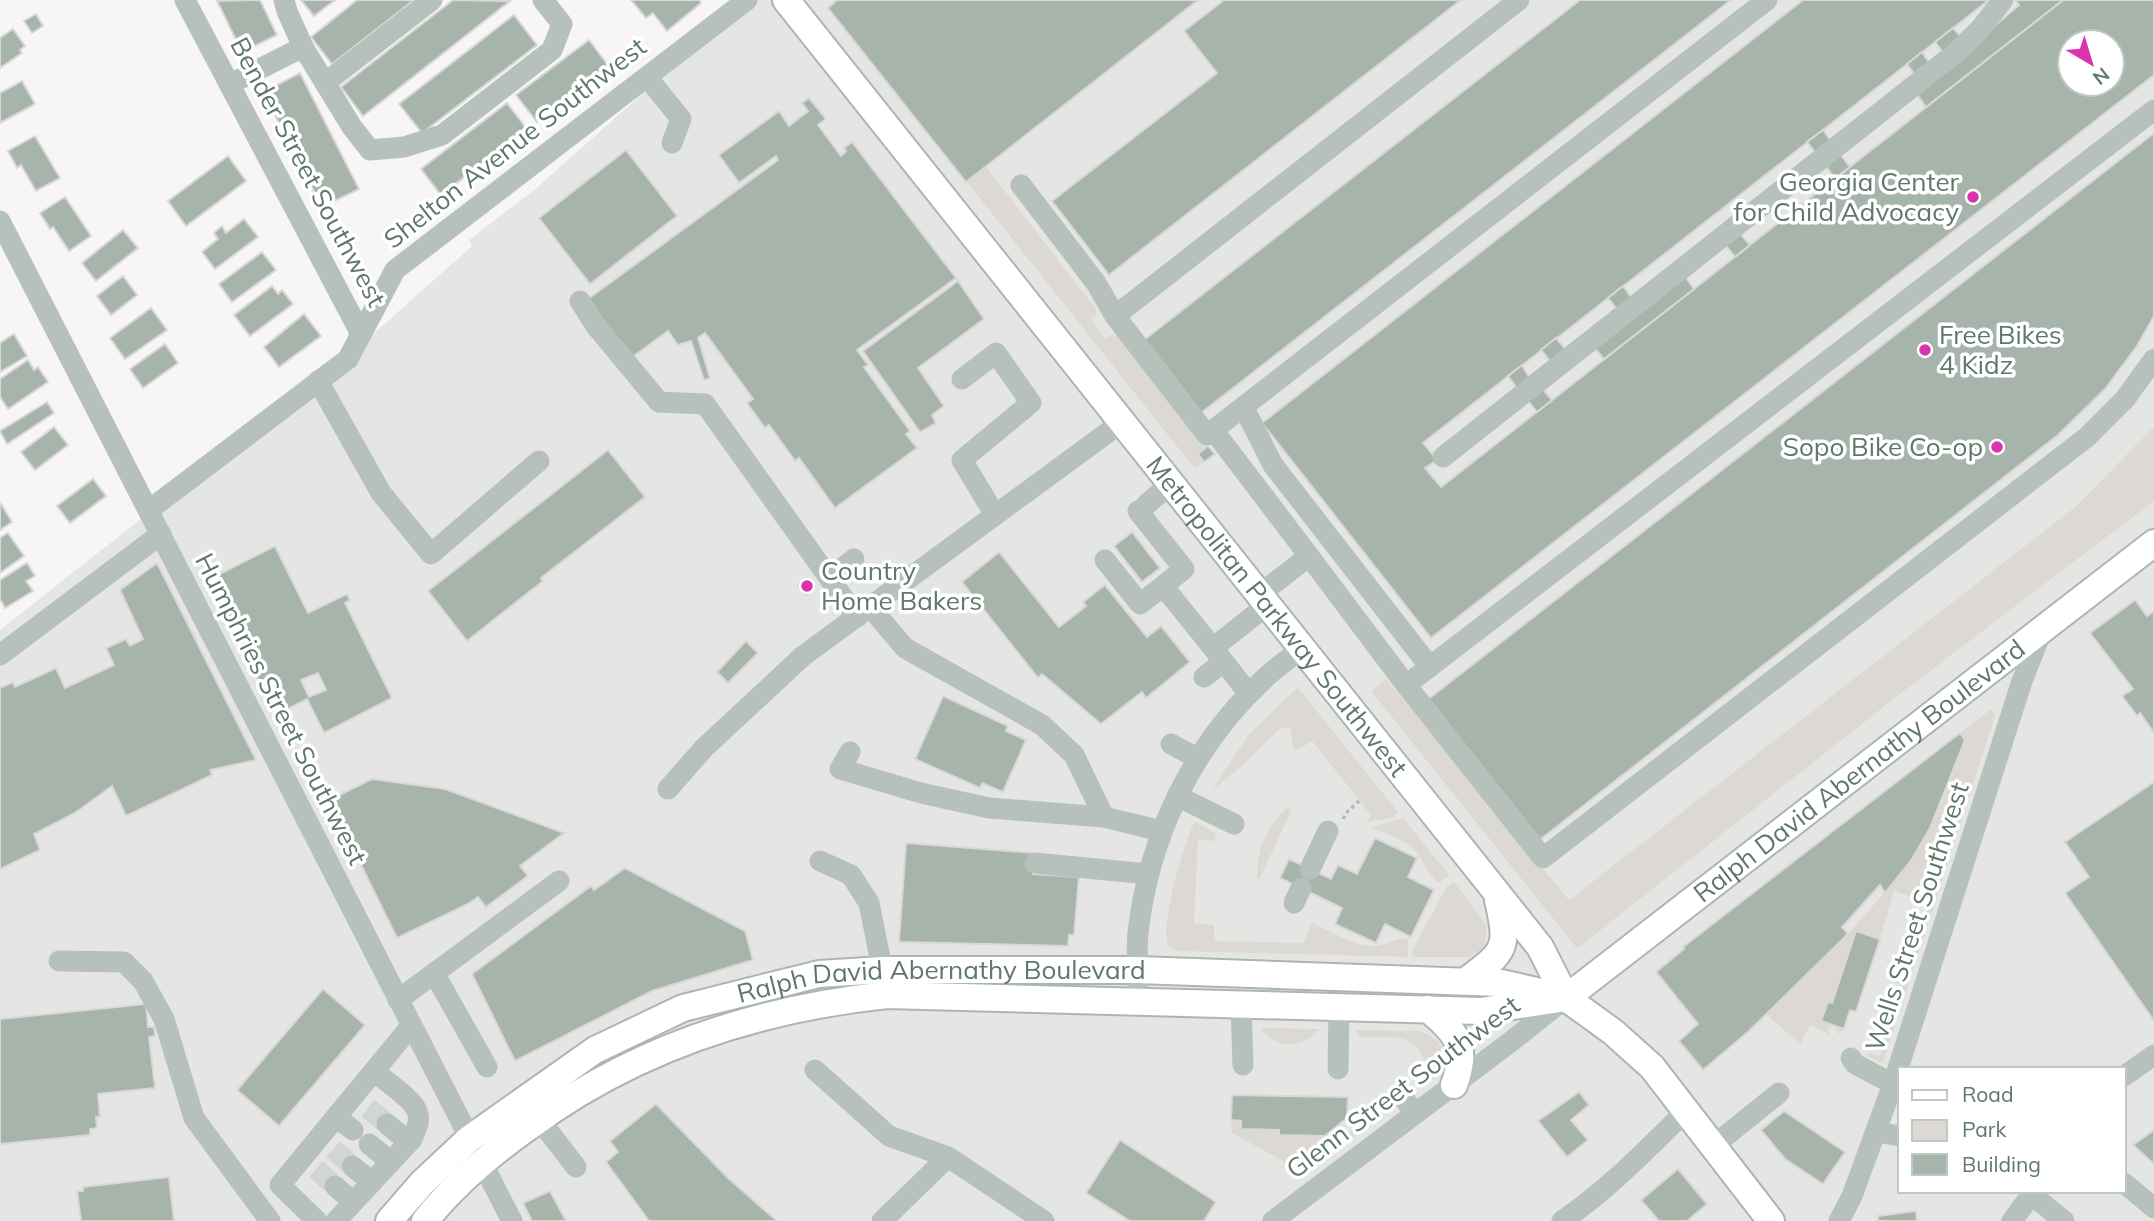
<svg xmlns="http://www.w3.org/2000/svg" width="2154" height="1221" font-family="Mulish,sans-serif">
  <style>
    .built { fill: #e5e6e4; fill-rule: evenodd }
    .green { fill: #dcd9d4 }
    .building { fill: #a6b4ac; stroke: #d9d7d7; stroke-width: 2; fill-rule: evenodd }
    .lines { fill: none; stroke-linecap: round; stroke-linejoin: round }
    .minor-tunnel { stroke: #d1d6d2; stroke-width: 21; stroke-dasharray: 21 10; stroke-linecap: butt }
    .major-casing { stroke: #acb6b1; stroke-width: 30 }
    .path { stroke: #b3bab6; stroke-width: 3.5; stroke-dasharray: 3.5 3.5; stroke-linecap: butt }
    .minor { stroke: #b7c1bc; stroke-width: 21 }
    .major { stroke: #fff; stroke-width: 26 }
    .poi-dot { fill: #d834ae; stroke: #fff; stroke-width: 2.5 }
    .labels { text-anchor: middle; stroke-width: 7; stroke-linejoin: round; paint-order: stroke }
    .street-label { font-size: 26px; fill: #5f786b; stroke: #fff }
    .poi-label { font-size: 26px; fill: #5f786b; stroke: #fff; text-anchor: end }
  </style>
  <rect width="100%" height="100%" fill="#f7f5f5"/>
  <path class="built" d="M748 0H2154V1221H0V630L354 351 472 246 469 240 534 190ZM2070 42H2112V84H2070ZM1900 1069H2124V1191H1900Z"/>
  <g class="green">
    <path d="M986 167 1096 309V315L1091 319 1106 339 1112 335 1118 336 1205 448 1198 454 1204 462 1195 469 967 182Z"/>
    <path d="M2154 427V501L1905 690 1579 947 1575 946 1371 691 1386 679 1569 900 2074 508Z"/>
    <path d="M1297 688 1299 689 1398 812 1394 817 1367 822 1371 815 1312 741 1298 750 1293 748 1290 728H1281L1241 767 1212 790 1249 734Z"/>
    <path d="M1991 709 1995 715 1993 722 1883 1063 1866 1056 1868 1053 1880 1056 1903 986 1893 981 1892 977 1895 976 1905 979 1930 903 1894 891 1880 939 1857 932 1832 1003 1827 1002 1822 1021 1844 1029 1839 1034 1833 1026 1827 1029 1831 1035 1811 1025 1800 1044 1766 1014C1826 957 1886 901 1929 829 1944 804 1954 768 1965 740L1960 733Z"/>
    <path d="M1289 807 1291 811 1260 878 1257 879C1256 852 1266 823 1289 807Z"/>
    <path d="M1403 818 1449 875 1439 883C1428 875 1424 862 1416 852 1405 839 1386 833 1371 828Z"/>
    <path d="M1195 822 1215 833 1216 836 1215 841 1198 839 1194 923 1214 925 1215 941 1303 943 1312 923C1330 931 1355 947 1375 946 1388 945 1394 937 1408 939V957L1180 951C1175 949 1169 948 1167 942 1162 922 1184 840 1195 822Z"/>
    <path d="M1454 882 1486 925V942L1481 950 1469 957H1412L1413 949 1446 888Z"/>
    <path d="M1260 1028 1320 1029C1303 1049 1275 1050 1260 1028Z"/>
    <path d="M1356 1030 1419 1031C1445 1039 1454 1061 1431 1079 1417 1029 1402 1039 1359 1037Z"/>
    <path d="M1380 1109 1385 1113 1305 1173 1232 1133 1231 1120 1241 1121V1129L1279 1130 1280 1135 1345 1136Z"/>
  </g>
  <g class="building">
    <path d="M260 0 277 35 242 52 217 1Z"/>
    <path d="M301 0H335L314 16Z"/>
    <path d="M357 0H414L332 64 311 37Z"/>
    <path d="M453 0 510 1 363 116 341 87Z"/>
    <path d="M631 0H699L701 3 667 31 653 13 646 18Z"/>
    <path d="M837 0H1198L966 182 828 8Z"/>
    <path d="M1224 0H1461L1109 275 1052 201 1217 73 1184 31Z"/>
    <path d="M1580 0H1731L1201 413 1144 340Z"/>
    <path d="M1803 0H1989L1423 443 1437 460 1425 468 1441 487 2063 0H2154V75L1431 638 1262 423ZM2070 42H2112V84H2070Z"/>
    <path d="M2015 0H2063L1926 107 1916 93 2019 5Z"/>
    <path d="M36 14 43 26 32 33 24 21Z"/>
    <path d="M514 15 537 45 422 133 399 104Z"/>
    <path d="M1953 28 1964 40 1945 55 1935 42Z"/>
    <path d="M13 29 25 46 20 50 22 53 0 68V38Z"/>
    <path d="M589 40 610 68 537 122 516 95Z"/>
    <path d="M1922 52 1933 68 1918 79 1907 64Z"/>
    <path d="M300 73 359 189 322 207 263 92Z"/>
    <path d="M22 81 35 104 0 123V93Z"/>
    <path d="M809 98 826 119 818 125 841 156 846 151 844 148 852 142 956 278 857 350 868 365 864 367 910 431 906 434 917 448 835 508 799 458 795 461 769 425 765 428 747 403 753 399 705 333 698 338 710 378 704 380 691 341 678 345 668 331 631 358 588 299 778 160 776 156 739 183 719 155 779 111 789 126 808 111 802 103Z"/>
    <path d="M507 103 527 129 441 195 421 169Z"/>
    <path d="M1823 130 1834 145 1819 157 1807 142Z"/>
    <path d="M2154 133V316L2137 346 2105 389 2058 435 1537 842 1426 701Z"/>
    <path d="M35 136 60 178 36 191 21 165 17 168 8 151Z"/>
    <path d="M626 150 677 216 590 284 539 218Z"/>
    <path d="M1840 154 1850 167 1835 178 1825 165Z"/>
    <path d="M228 156 246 181 186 226 168 201Z"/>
    <path d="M65 197 91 236 69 251 53 227 50 229 40 213Z"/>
    <path d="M244 219 258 237 215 269 202 252 218 239 214 233 222 226 226 233Z"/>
    <path d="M123 230 138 248 96 281 82 263Z"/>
    <path d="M1739 232 1750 245 1735 257 1724 243Z"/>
    <path d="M262 252 276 270 232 302 219 284Z"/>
    <path d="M1684 275 1694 289 1604 359 1593 346Z"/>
    <path d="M123 276 137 295 111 315 97 296Z"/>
    <path d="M958 281 984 319 918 368 944 406 932 415 936 423 920 432 863 351Z"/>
    <path d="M272 286 278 294 282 290 293 304 250 336 234 315Z"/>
    <path d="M1623 286 1634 301 1620 313 1608 298Z"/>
    <path d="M151 308 167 330 125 359 110 338Z"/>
    <path d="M304 314 321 336 279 367 264 347Z"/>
    <path d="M14 334 27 356 0 372V343Z"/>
    <path d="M1556 338 1569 353 1550 361 1541 350Z"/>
    <path d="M165 344 178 363 143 388 130 369Z"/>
    <path d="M28 360 34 370 38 367 48 382 8 409 0 397V379Z"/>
    <path d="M1522 365 1532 382 1520 392 1508 376Z"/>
    <path d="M1541 387 1552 400 1537 412 1526 398Z"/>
    <path d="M47 402 54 413 7 444 0 431Z"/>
    <path d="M54 427 68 445 35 470 21 452Z"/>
    <path d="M1208 446 1215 454 1204 462 1198 454Z"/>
    <path d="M608 450 645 497 541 578 543 581 467 641 428 591Z"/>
    <path d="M93 479 106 496 70 523 57 506Z"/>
    <path d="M1 504 12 522 0 530V505Z"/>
    <path d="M1132 532 1160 568 1142 582 1114 546Z"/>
    <path d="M8 533 24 556 0 573V538Z"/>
    <path d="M275 546 308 613 347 594 350 600 345 603 392 698 324 733 307 699 276 715 208 580ZM318 673 326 690 309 697 301 680Z"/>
    <path d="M999 552 1059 627 1086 606 1083 602 1105 585 1147 637 1161 626 1190 662 1146 698 1142 692 1101 724 1042 674 1038 678 962 582Z"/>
    <path d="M27 563 35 576 26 581 33 591 5 608 0 599V580Z"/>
    <path d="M157 563 256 760 210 770 212 775 126 816 112 786 75 813 34 834 40 850 0 869V688L13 682 15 687 56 668 65 688 114 665 106 648 126 639 130 646 143 639 120 590Z"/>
    <path d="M807 578 815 587 806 595 798 586Z"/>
    <path d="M2135 600 2147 616 2154 611V733L2140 713 2137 716 2122 696 2133 689 2090 633Z"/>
    <path d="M746 641 758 653 728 683 717 672Z"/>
    <path d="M943 696 1008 726 1006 731 1026 740 1003 792 982 783 980 788 915 759Z"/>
    <path d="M1960 733 1965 740 1930 828 1912 859 1885 893 1880 885 1842 927 1848 934 1749 1031 1703 1070 1679 1041 1698 1024 1656 972 1684 949 1683 947Z"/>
    <path d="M372 779 445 789 564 833 520 866 528 876 486 907 478 897 466 905 397 938 329 800Z"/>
    <path d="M2154 782V1021L2065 893 2089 877 2065 842Z"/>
    <path d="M1375 838 1417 858 1408 877 1434 890 1411 937 1385 924 1376 943 1335 924 1342 908 1280 878 1289 859 1331 879 1338 865 1357 874Z"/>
    <path d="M906 843 1034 853 1033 874 1079 877 1074 935H1069L1068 946 899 942Z"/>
    <path d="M625 868 745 931 753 960 652 991 515 1061 472 974 591 886 594 890Z"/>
    <path d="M1856 931 1880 939 1856 1012 1850 1010 1844 1029 1821 1021 1828 1002 1832 1003Z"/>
    <path d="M323 989 365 1025 279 1126 237 1090Z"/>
    <path d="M146 1004 148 1027H154L155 1036 149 1037 155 1088 98 1094 100 1117H96L97 1128 90 1129V1135L0 1144V1019Z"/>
    <path d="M1579 1092 1589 1105 1571 1120 1588 1140 1567 1157 1538 1121Z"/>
    <path d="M1232 1095 1348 1097 1347 1118 1325 1136 1279 1135V1130L1241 1129V1121L1231 1120Z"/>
    <path d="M656 1104 728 1178 777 1221H649L606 1162 618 1152 610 1141Z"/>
    <path d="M1784 1111 1845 1152 1823 1184 1785 1159 1761 1130Z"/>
    <path d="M2154 1130V1164L2133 1145Z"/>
    <path d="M1120 1140 1216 1202 1204 1221H1130L1086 1193Z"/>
    <path d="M1678 1169 1707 1204 1687 1221H1659L1641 1200Z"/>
    <path d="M169 1177 174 1221H81L77 1191H83V1187Z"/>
    <path d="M550 1191 566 1221H532L523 1203Z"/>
    <path d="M1916 1211 1917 1221H1878V1216Z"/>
  </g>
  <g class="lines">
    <g class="minor-tunnel">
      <path d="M368 1108 387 1124"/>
      <path d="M333 1149 352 1166"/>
      <path d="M316 1169 335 1186"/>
    </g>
    <defs>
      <g id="major">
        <path id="s1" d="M786 0 1540 947 1566 998 1613 1032 1652 1067 1771 1221"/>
        <path d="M1466 981C1506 951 1509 948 1498 900"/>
        <path d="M1428 1009C1458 1034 1468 1046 1454 1085"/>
        <path id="s2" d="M389 1221 422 1183 469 1139 595 1050 683 1008 819 974 883 970H1138L1501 983 1554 995"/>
        <path id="s3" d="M425 1221C454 1184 489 1155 527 1128 633 1049 756 1009 887 995L1481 1011 1566 998 2154 543"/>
      </g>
    </defs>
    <use href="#major" class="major-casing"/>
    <path class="path" d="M1343 819 1347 812 1360 800"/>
    <g class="minor">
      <path d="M185 0 361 334"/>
      <path d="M284 0 287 11 303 47"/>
      <path d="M647 77 681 119 672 143"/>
      <path d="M325 83 432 0"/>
      <path d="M230 84 303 47 352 127 370 150 404 147 442 135 552 50 562 24 543 0"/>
      <path d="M1021 185 1096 283 1115 316 1207 435 1767 0"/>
      <path d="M0 221 512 1221"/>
      <path d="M580 301 596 326 659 402 705 404 857 617"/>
      <path d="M1115 316 1519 0"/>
      <path d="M962 379 996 353 1031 403 962 460 995 515"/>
      <path d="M318 381 381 493 431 554 539 461"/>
      <path d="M1244 408 1273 465 1430 667"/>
      <path d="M1214 431 1309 556 1259 595"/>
      <path d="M1443 457 1958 51 1980 29 2003 0"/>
      <path d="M1146 505 1170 484"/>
      <path d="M149 510 348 359 395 270 747 0"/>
      <path d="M1138 511 1184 569 1163 586"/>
      <path d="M1309 556 1406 685 1543 858 2087 437 2125 399 2154 359"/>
      <path d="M1105 560 1140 604 1163 586 1213 648 1267 605"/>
      <path d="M829 578 854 559"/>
      <path d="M870 607 905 648 1042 725 1074 755 1104 817 1161 831"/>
      <path d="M1213 648 1249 694"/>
      <path d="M0 655 161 534"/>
      <path d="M1204 677 1223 662"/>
      <path d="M1406 685 2154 110"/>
      <path d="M1171 744 1197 758"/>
      <path d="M850 752 840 769 921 793 989 808 1104 817"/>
      <path d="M668 789 704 748 803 656 1122 422"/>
      <path d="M1177 796 1234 824"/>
      <path d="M820 861 851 875 869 903 885 983"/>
      <path d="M1035 863 1148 874"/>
      <path d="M1310 869 1328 831"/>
      <path d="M1294 903 1301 888"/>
      <path d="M59 961 124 962 143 981 164 1019 194 1118 270 1221"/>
      <path d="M434 973 487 1067"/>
      <path d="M398 1000 559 881"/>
      <path d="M1138 1002C1138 979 1136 955 1138 933 1149 836 1192 746 1264 679 1275 668 1289 659 1301 649"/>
      <path d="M1241 1003 1243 1065"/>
      <path d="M1851 1058 1855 1064 1893 1084"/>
      <path d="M1338 1069 1339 1006"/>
      <path d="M815 1070 889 1136 948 1157"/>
      <path d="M2124 1076 2154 1055"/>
      <path d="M1401 1094 1415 1114"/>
      <path d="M336 1117 353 1130"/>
      <path d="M539 1119 576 1167"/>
      <path d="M387 1124 409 1142"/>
      <path d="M1876 1132 1900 1136"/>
      <path d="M369 1144 391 1162"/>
      <path d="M1713 1146 1779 1093"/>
      <path d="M352 1166 372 1182"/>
      <path d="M2124 1183 2154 1208"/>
      <path d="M335 1186 353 1202"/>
      <path d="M2032 1195 2064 1221"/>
      <path d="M317 1221 280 1185 411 1026"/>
      <path d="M336 1221 412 1139C416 1130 421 1121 417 1111 413 1099 384 1080 374 1071"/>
      <path d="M882 1221 948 1157 1044 1221"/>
      <path d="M1273 1221 1513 1040 1566 998"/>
      <path d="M1562 1221C1609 1189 1645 1151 1686 1111"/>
      <path d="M1839 1221 1852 1196 1893 1084 2022 681 2043 628"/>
      <path d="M2012 1221 2034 1191"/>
    </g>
    <use href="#major" class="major"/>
  </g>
  <g class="poi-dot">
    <circle cx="1973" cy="197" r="7"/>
    <circle cx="1925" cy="350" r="7"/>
    <circle cx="1997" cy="447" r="7"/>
    <circle cx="807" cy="586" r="7"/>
  </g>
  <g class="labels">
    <g class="street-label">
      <text transform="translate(515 143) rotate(-38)" y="9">Shelton Avenue Southwest</text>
      <text transform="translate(308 172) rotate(62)" y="9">Bender Street Southwest</text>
      <text dy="9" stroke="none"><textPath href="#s1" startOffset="788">Metropolitan Parkway Southwest</textPath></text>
      <text transform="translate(281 709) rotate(63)" y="9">Humphries Street Southwest</text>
      <text dy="9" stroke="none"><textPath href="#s3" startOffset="1578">Ralph David Abernathy Boulevard</textPath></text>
      <text transform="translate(1917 917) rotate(-72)" y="9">Wells Street Southwest</text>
      <text dy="9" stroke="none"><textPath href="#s2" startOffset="628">Ralph David Abernathy Boulevard</textPath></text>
      <text transform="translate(1403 1087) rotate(-37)" y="9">Glenn Street Southwest</text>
    </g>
    <g class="poi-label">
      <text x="1959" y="191">Georgia Center<tspan x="1959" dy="30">for Child Advocacy</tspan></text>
      <text x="1939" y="344" text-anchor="start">Free Bikes<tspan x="1939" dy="30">4 Kidz</tspan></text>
      <text x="1983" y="456">Sopo Bike Co-op</text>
      <text x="821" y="580" text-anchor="start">Country<tspan x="821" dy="30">Home Bakers</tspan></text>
    </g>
  </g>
  <rect x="1898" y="1067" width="228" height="126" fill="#ffffff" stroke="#bfc9c4" stroke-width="2"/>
  <rect x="1912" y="1090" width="35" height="10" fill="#ffffff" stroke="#bfc9c4" stroke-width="2"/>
  <text x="1962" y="1102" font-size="21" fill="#5f786b">Road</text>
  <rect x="1912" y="1120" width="35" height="21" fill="#dcd9d4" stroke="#bfc9c4" stroke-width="2"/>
  <text x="1962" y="1137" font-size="21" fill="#5f786b">Park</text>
  <rect x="1912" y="1154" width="35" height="21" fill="#a6b4ac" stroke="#bfc9c4" stroke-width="2"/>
  <text x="1962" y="1172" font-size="21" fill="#5f786b">Building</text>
  <g transform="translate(2091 63) rotate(142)"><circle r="33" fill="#ffffff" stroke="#bfc9c4" stroke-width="2"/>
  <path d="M0-5L12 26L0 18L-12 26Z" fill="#d834ae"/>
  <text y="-10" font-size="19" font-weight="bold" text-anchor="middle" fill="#5f786b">N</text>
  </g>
</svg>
